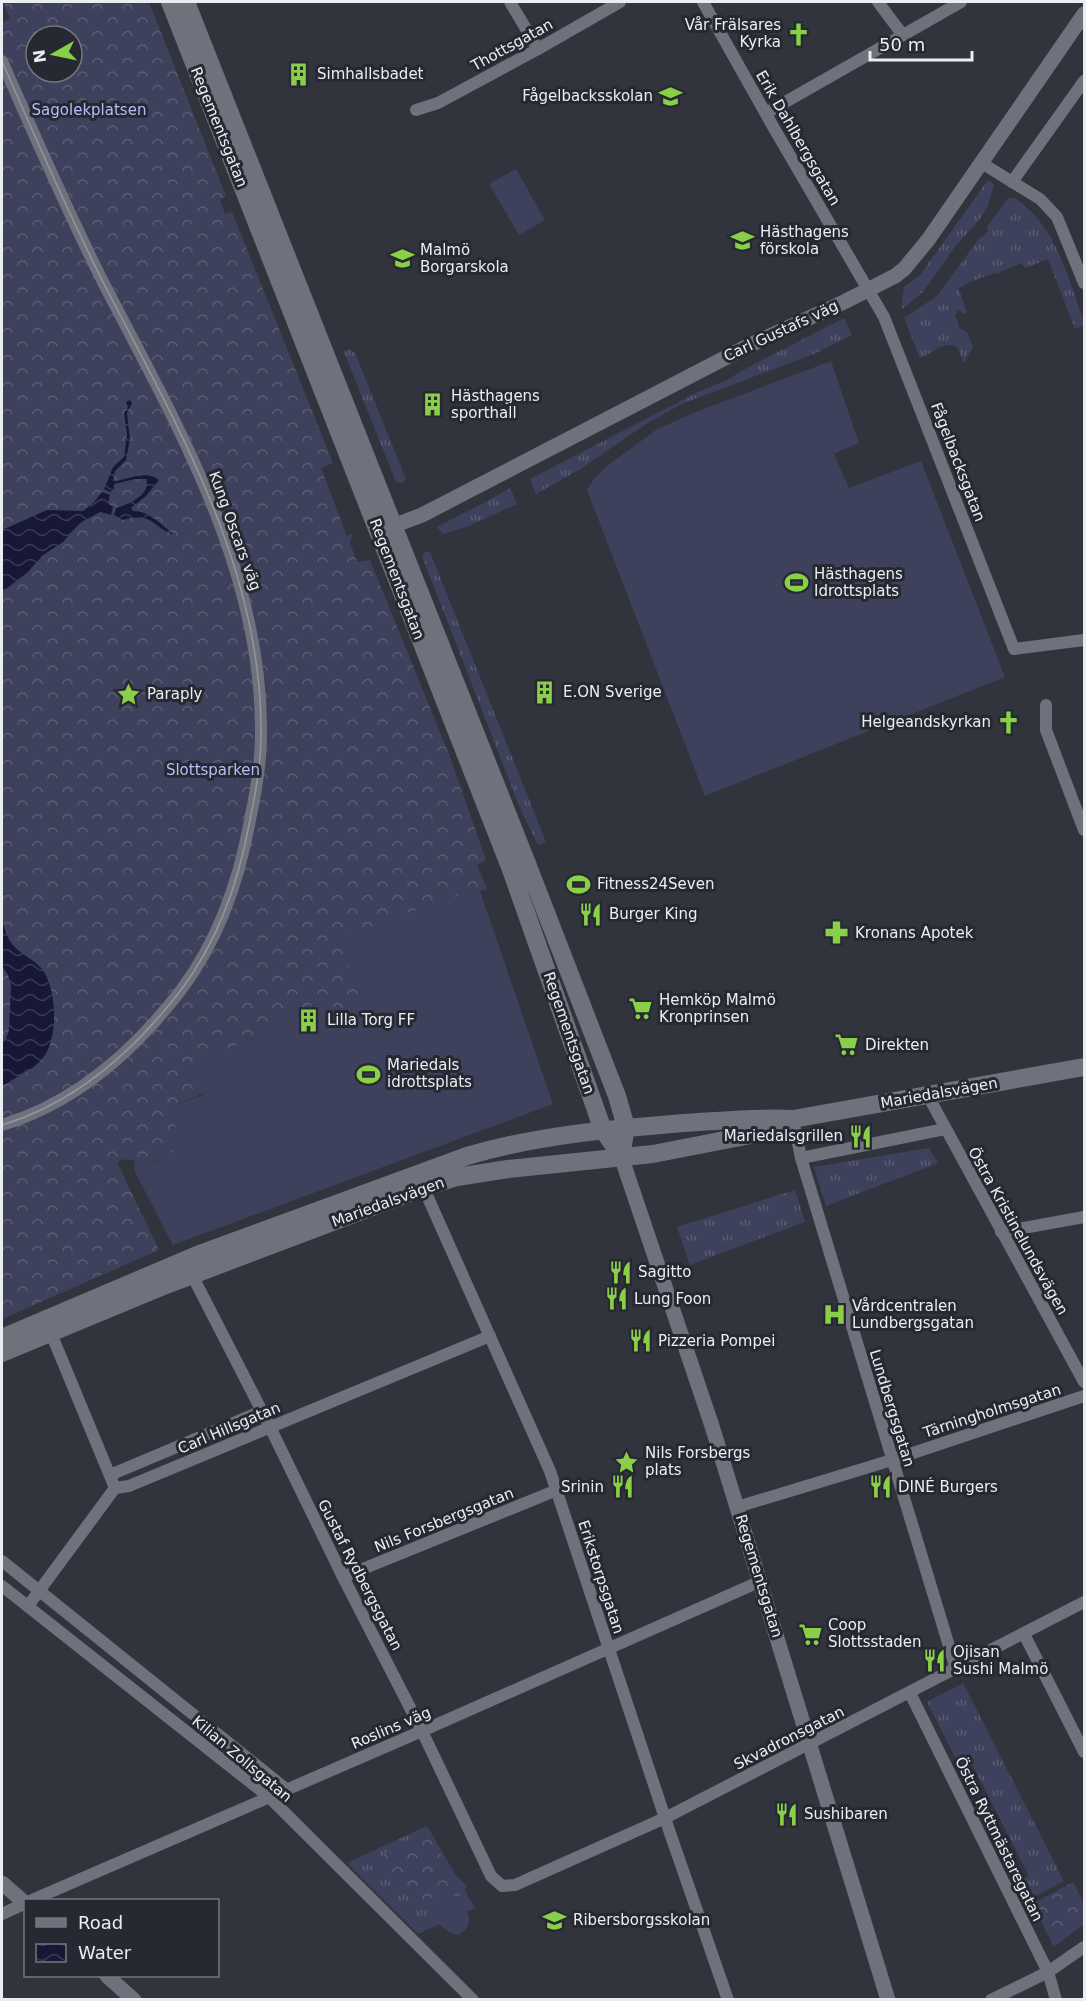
<svg xmlns="http://www.w3.org/2000/svg" width="1086" height="2001" font-family="'DejaVu Sans',sans-serif">
  <style>
    .grass { fill: url(#grass-tufts) }
    .forest { fill: url(#forest-crowns); fill-rule: evenodd }
    .garden { fill: #3e415b }
    .water { fill: url(#water-waves) }
    .lines { fill: none; stroke-linecap: round; stroke-linejoin: round }
    .minor { stroke: #6f717c; stroke-width: 12 }
    .tertiary { stroke: #6f717c; stroke-width: 15 }
    .secondary { stroke: #6f717c; stroke-width: 18 }
    .tram { stroke: #94969e; stroke-width: 1.5 }
    .labels { text-anchor: middle; stroke-width: 6; stroke-linejoin: round; paint-order: stroke }
    .poi-label { font-size: 15px; fill: #ecedf3; stroke: #272932; text-anchor: start }
    .street-label { font-size: 15px; fill: #ecedf3; stroke: #272932 }
    .park-label { font-size: 15px; fill: #b6bdfe; stroke: #272932 }
  </style>
  <defs>
    <pattern id="grass-tufts" width="24" height="20" patternUnits="userSpaceOnUse" patternTransform="scale(1.5)"><rect width="24" height="20" fill="#3e415b"/><path d="M3 7l-1-3M5 7V3M7 7l1-3M15 17l-1-3M17 17v-4M19 17l1-3" fill="none" stroke="#5a5d73"/></pattern>
    <pattern id="forest-crowns" width="20" height="18" patternUnits="userSpaceOnUse" patternTransform="scale(1.5)"><rect width="20" height="18" fill="#3e415b"/><path d="M2 6a3 3 0 1 1 6 0M12 15a3 3 0 1 1 6 0" fill="none" stroke="#5a5d73"/></pattern>
    <pattern id="water-waves" width="16" height="10" patternUnits="userSpaceOnUse" patternTransform="scale(1.5)"><rect width="16" height="10" fill="#171838"/><path d="M0 5q4-4 8 0t8 0" fill="none" stroke="#393a55"/></pattern>
  </defs>
  <rect width="100%" height="100%" fill="#31333d"/>
  <g class="grass">
    <path d="M988 180 994 184 988 206 980 219 954 248 923 292 902 309C900 301 904 295 904 287L920 275Z"/>
    <path d="M1013 197C1056 223 1068 278 1084 322V326L1075 329 1048 259 1025 268 1022 263 1000 272 999 274 995 273C987 276 964 283 959 289L967 313 964 314 961 311 958 310 955 316 959 328 967 332 973 347 964 363 957 347C944 340 932 354 920 358L904 318 937 296 981 236 983 237 988 230 986 228 1008 198 1012 199Z"/>
    <path d="M844 318 852 335 814 354 684 403 649 422 579 470 536 494 530 479 698 392 725 381 747 368Z"/>
    <path d="M348 349 355 353 406 479 402 483 396 482 344 352Z"/>
    <path d="M510 488 517 504 469 526 443 534 437 527C461 514 486 503 510 488Z"/>
    <path d="M425 552H430L546 842 538 845 521 811 422 556Z"/>
    <path d="M929 1148 938 1163 826 1206 814 1167Z"/>
    <path d="M795 1190 805 1222 690 1265 677 1227Z"/>
    <path d="M963 1683 1064 1881 1028 1900 1018 1882 1029 1876 970 1760 959 1765 927 1702Z"/>
    <path d="M427 1826 475 1908 418 1934 347 1863Z"/>
  </g>
  <g class="forest">
    <path d="M3 2H149L226 196 220 200 225 214 232 212 333 463 321 468 347 536 353 533 350 543 357 562 370 560 450 757 486 860 477 865 487 889 346 938 374 1027 169 1107 183 1147C178 1152 172 1152 165 1154 159 1156 157 1162 149 1163 135 1164 132 1155 117 1162L159 1250 2 1319V22L10 19ZM36 36H72V72H36Z"/>
    <path d="M428 1835 453 1873 467 1886 459 1898 447 1892 435 1893 424 1909 383 1867 384 1854Z"/>
    <path d="M1073 1882 1084 1903V1924L1054 1947 1032 1904Z"/>
  </g>
  <g class="garden">
    <path d="M516 169 545 220 519 235 489 184Z"/>
    <path d="M831 361 859 443 834 454 849 488 921 461 1005 677 705 796 587 490 593 480 607 466 656 430 688 415Z"/>
    <path d="M479 888 553 1104 173 1245 135 1172 134 1159 140 1162H155L162 1155 180 1150 183 1147 169 1107 203 1095 191 1063 260 1036 258 1028 275 1023 273 1012 281 1017 330 998 339 1020 346 1014 347 1006 359 995 340 942 360 930Z"/>
    <path d="M445 1894C463 1900 481 1921 459 1935 439 1934 412 1894 445 1894Z"/>
  </g>
  <g class="water">
    <path d="M130 400 132 403 127 413 130 439 126 460 115 471 113 481C128 480 146 469 159 480L146 496 131 508 133 511C149 511 162 525 174 535 150 525 152 512 123 520L114 515 116 508C128 505 152 494 146 479H135L114 484V489L110 492 104 489 113 467 124 457 127 434 124 413 128 407 126 402Z"/>
    <path d="M102 492 110 495 108 503 113 507 111 515 100 512 80 523 63 542 42 556 28 572 2 592V530L47 510 83 511 94 502Z"/>
    <path d="M2 920C4 926 6 935 10 941 18 954 33 958 42 969 57 988 59 1038 43 1058 33 1071 14 1077 2 1087V1043L6 1039 9 1030 11 985 8 975 2 966Z"/>
  </g>
  <g class="lines">
    <g class="minor">
      <path d="M510 2 538 49"/>
      <path d="M703 2 775 130 884 317 1014 649 1084 640"/>
      <path d="M878 2 902 34"/>
      <path d="M2 61C34 135 66 208 102 280 175 422 263 569 261 735 261 763 256 792 250 820 239 881 218 941 181 990 135 1050 75 1103 2 1125"/>
      <path d="M416 110 438 103 538 49 620 2"/>
      <path d="M766 113 961 2"/>
      <path d="M980 162 1040 199 1057 217 1084 283"/>
      <path d="M1012 182 1084 81"/>
      <path d="M1046 705V730L1084 830"/>
      <path d="M927 1094 1084 1382"/>
      <path d="M793 1119 801 1158 956 1669"/>
      <path d="M801 1158 945 1129"/>
      <path d="M422 1180 429 1200 550 1471 670 1833 728 2000"/>
      <path d="M1001 1232 1084 1217"/>
      <path d="M192 1275 270 1427 343 1577 422 1731 491 1876 502 1886 515 1885 665 1818 1084 1602"/>
      <path d="M48 1326 115 1488"/>
      <path d="M110 1475 262 1411"/>
      <path d="M737 1507 892 1460 1084 1396"/>
      <path d="M2 1561 286 1789"/>
      <path d="M343 1577 557 1490"/>
      <path d="M2 1586 269 1797 473 2000"/>
      <path d="M28 1606 115 1488 129 1486 490 1336"/>
      <path d="M1024 1634 1084 1752"/>
      <path d="M910 1693 1048 1972 1056 2000"/>
      <path d="M32 1900 422 1731 761 1581"/>
      <path d="M2 1914 26 1903"/>
      <path d="M991 2000 1048 1972 1084 1947"/>
    </g>
    <g class="tertiary">
      <path d="M385 529 422 515 750 345 844 302 895 276 904 269 928 240 1084 14"/>
      <path d="M621 1156 712 1426 888 2000"/>
      <path d="M2 1883 26 1904"/>
      <path d="M107 1976 134 2000"/>
    </g>
    <g class="secondary">
      <path d="M170 2 510 867 603 1130 621 1156"/>
      <path d="M186 2 528 866 617 1096 626 1127 621 1156"/>
      <path d="M2 1338 197 1255 467 1156C538 1135 611 1129 684 1123 720 1121 756 1117 793 1119L1084 1067"/>
      <path d="M2 1353 166 1285 425 1187 457 1177 508 1169 653 1154 766 1132 791 1120"/>
    </g>
    <path class="tram" d="M2 61C34 135 66 208 102 280 175 422 263 569 261 735 261 763 256 792 250 820 239 881 218 941 181 990 135 1050 75 1103 2 1125"/>
  </g>
  <defs>
    <symbol id="church-bare" viewBox="-9 -9 18 18"><path d="M-1.2-6h2.4v3.5h3.3v2.4h-3.3V6h-2.4V-.1h-3.3v-2.4h3.3Z" fill="#89cf48" stroke="#272932" stroke-width="2.5" paint-order="stroke"/></symbol>
    <symbol id="building-bare" viewBox="-9 -9 18 18"><path d="M-4-6H4V6H1V3H-1V6H-4ZM-2.5-4.3h1.7v1.8h-1.7ZM.8-4.3h1.7v1.8H.8ZM-2.5-1h1.7V.8h-1.7ZM.8-1h1.7V.8H.8Z" fill="#89cf48" stroke="#272932" stroke-width="2.5" paint-order="stroke"/></symbol>
    <symbol id="school-bare" viewBox="-9 -9 18 18"><path d="M0-5L7-2L0 1L-7-2ZM-4 1L0 2.5L4 1V4Q0 6-4 4Z" fill="#89cf48" stroke="#272932" stroke-width="2.5" paint-order="stroke"/></symbol>
    <symbol id="stadium-bare" viewBox="-9 -9 18 18"><path d="M0-5a6.5 5 0 1 0 0 10a6.5 5 0 1 0 0-10ZM-3.5-1.8h7v3.6h-7Z" fill="#89cf48" stroke="#272932" stroke-width="2.5" paint-order="stroke"/></symbol>
    <symbol id="sight-bare" viewBox="-9 -9 18 18"><path d="M0-6L1.8-2.2L6-1.7L2.9 1.2L3.7 5.4L0 3.3L-3.7 5.4L-2.9 1.2L-6-1.7L-1.8-2.2Z" fill="#89cf48" stroke="#272932" stroke-width="2.5" paint-order="stroke"/></symbol>
    <symbol id="restaurant-bare" viewBox="-9 -9 18 18"><path d="M-5-6h1v4h1v-4h1v4h1v-4h1v5L-1.5 .5V6h-2V.5L-5-1ZM5-6V6H3V1.5H1.5Q1.5-4 5-6Z" fill="#89cf48" stroke="#272932" stroke-width="2.5" paint-order="stroke"/></symbol>
    <symbol id="pharmacy-bare" viewBox="-9 -9 18 18"><path d="M-2-6h4v4h4v4h-4v4h-4v-4h-4v-4h4Z" fill="#89cf48" stroke="#272932" stroke-width="2.5" paint-order="stroke"/></symbol>
    <symbol id="supermarket-bare" viewBox="-9 -9 18 18"><path d="M-6-5.5h2.5l.6 2H6L4.5 2H-2.5L-4.4-4H-6ZM-1.5 3.2a1.3 1.3 0 1 0 .1 0ZM3 3.2a1.3 1.3 0 1 0 .1 0Z" fill="#89cf48" stroke="#272932" stroke-width="2.5" paint-order="stroke"/></symbol>
    <symbol id="hospital-bare" viewBox="-9 -9 18 18"><path d="M-5-5h3v3.5h4V-5h3V5h-3V1.5h-4V5h-3Z" fill="#89cf48" stroke="#272932" stroke-width="2.5" paint-order="stroke"/></symbol>
  </defs>
  <g fill-rule="evenodd">
    <use href="#church-bare" x="782" y="18" width="33" height="33"/>
    <use href="#building-bare" x="282" y="58" width="33" height="33"/>
    <use href="#school-bare" x="654" y="80" width="33" height="33"/>
    <use href="#school-bare" x="726" y="224" width="33" height="33"/>
    <use href="#school-bare" x="386" y="242" width="33" height="33"/>
    <use href="#building-bare" x="416" y="388" width="33" height="33"/>
    <use href="#stadium-bare" x="780" y="566" width="33" height="33"/>
    <use href="#building-bare" x="528" y="676" width="33" height="33"/>
    <use href="#sight-bare" x="112" y="678" width="33" height="33"/>
    <use href="#church-bare" x="992" y="706" width="33" height="33"/>
    <use href="#stadium-bare" x="562" y="868" width="33" height="33"/>
    <use href="#restaurant-bare" x="574" y="898" width="33" height="33"/>
    <use href="#pharmacy-bare" x="820" y="916" width="33" height="33"/>
    <use href="#supermarket-bare" x="624" y="992" width="33" height="33"/>
    <use href="#building-bare" x="292" y="1004" width="33" height="33"/>
    <use href="#supermarket-bare" x="830" y="1028" width="33" height="33"/>
    <use href="#stadium-bare" x="352" y="1058" width="33" height="33"/>
    <use href="#restaurant-bare" x="844" y="1120" width="33" height="33"/>
    <use href="#restaurant-bare" x="604" y="1256" width="33" height="33"/>
    <use href="#restaurant-bare" x="600" y="1282" width="33" height="33"/>
    <use href="#hospital-bare" x="818" y="1298" width="33" height="33"/>
    <use href="#restaurant-bare" x="624" y="1324" width="33" height="33"/>
    <use href="#sight-bare" x="610" y="1446" width="33" height="33"/>
    <use href="#restaurant-bare" x="606" y="1470" width="33" height="33"/>
    <use href="#restaurant-bare" x="864" y="1470" width="33" height="33"/>
    <use href="#supermarket-bare" x="794" y="1618" width="33" height="33"/>
    <use href="#restaurant-bare" x="918" y="1644" width="33" height="33"/>
    <use href="#restaurant-bare" x="770" y="1798" width="33" height="33"/>
    <use href="#school-bare" x="538" y="1904" width="33" height="33"/>
  </g>
  <g class="labels">
    <g class="poi-label">
      <text x="781" y="30" text-anchor="end">Vår Frälsares<tspan x="781" dy="17">Kyrka</tspan></text>
      <text x="317" y="79">Simhallsbadet</text>
      <text x="653" y="101" text-anchor="end">Fågelbacksskolan</text>
      <text x="760" y="237">Hästhagens<tspan x="760" dy="17">förskola</tspan></text>
      <text x="420" y="255">Malmö<tspan x="420" dy="17">Borgarskola</tspan></text>
      <text x="451" y="401">Hästhagens<tspan x="451" dy="17">sporthall</tspan></text>
      <text x="814" y="579">Hästhagens<tspan x="814" dy="17">Idrottsplats</tspan></text>
      <text x="563" y="697">E.ON Sverige</text>
      <text x="147" y="699">Paraply</text>
      <text x="991" y="727" text-anchor="end">Helgeandskyrkan</text>
      <text x="597" y="889">Fitness24Seven</text>
      <text x="609" y="919">Burger King</text>
      <text x="855" y="938">Kronans Apotek</text>
      <text x="659" y="1005">Hemköp Malmö<tspan x="659" dy="17">Kronprinsen</tspan></text>
      <text x="327" y="1025">Lilla Torg FF</text>
      <text x="865" y="1050">Direkten</text>
      <text x="387" y="1070">Mariedals<tspan x="387" dy="17">idrottsplats</tspan></text>
      <text x="843" y="1141" text-anchor="end">Mariedalsgrillen</text>
      <text x="638" y="1277">Sagitto</text>
      <text x="634" y="1304">Lung Foon</text>
      <text x="852" y="1311">Vårdcentralen<tspan x="852" dy="17">Lundbergsgatan</tspan></text>
      <text x="658" y="1346">Pizzeria Pompei</text>
      <text x="645" y="1458">Nils Forsbergs<tspan x="645" dy="17">plats</tspan></text>
      <text x="604" y="1492" text-anchor="end">Srinin</text>
      <text x="898" y="1492">DINÉ Burgers</text>
      <text x="828" y="1630">Coop<tspan x="828" dy="17">Slottsstaden</tspan></text>
      <text x="953" y="1657">Ojisan<tspan x="953" dy="17">Sushi Malmö</tspan></text>
      <text x="804" y="1819">Sushibaren</text>
      <text x="573" y="1925">Ribersborgsskolan</text>
    </g>
    <g class="street-label">
      <text transform="translate(512 45) rotate(-29)" y="5">Thottsgatan</text>
      <text transform="translate(219 127) rotate(68)" y="5">Regementsgatan</text>
      <text transform="translate(798 138) rotate(60)" y="5">Erik Dahlbergsgatan</text>
      <text transform="translate(781 331) rotate(-25)" y="5">Carl Gustafs väg</text>
      <text transform="translate(958 462) rotate(69)" y="5">Fågelbacksgatan</text>
      <text transform="translate(235 531) rotate(70)" y="5">Kung Oscars väg</text>
      <text transform="translate(397 579) rotate(69)" y="5">Regementsgatan</text>
      <text transform="translate(569 1033) rotate(71)" y="5">Regementsgatan</text>
      <text transform="translate(939 1093) rotate(-10)" y="5">Mariedalsvägen</text>
      <text transform="translate(388 1202) rotate(-20)" y="5">Mariedalsvägen</text>
      <text transform="translate(1018 1231) rotate(61)" y="5">Östra Kristinelundsvägen</text>
      <text transform="translate(892 1408) rotate(73)" y="5">Lundbergsgatan</text>
      <text transform="translate(992 1411) rotate(-18)" y="5">Tärningholmsgatan</text>
      <text transform="translate(229 1428) rotate(-23)" y="5">Carl Hillsgatan</text>
      <text transform="translate(444 1520) rotate(-22)" y="5">Nils Forsbergsgatan</text>
      <text transform="translate(360 1575) rotate(63)" y="5">Gustaf Rydbergsgatan</text>
      <text transform="translate(759 1576) rotate(73)" y="5">Regementsgatan</text>
      <text transform="translate(601 1577) rotate(72)" y="5">Erikstorpsgatan</text>
      <text transform="translate(391 1728) rotate(-23)" y="5">Roslins väg</text>
      <text transform="translate(789 1738) rotate(-27)" y="5">Skvadronsgatan</text>
      <text transform="translate(242 1759) rotate(40)" y="5">Kilian Zollsgatan</text>
      <text transform="translate(999 1839) rotate(64)" y="5">Östra Ryttmästaregatan</text>
    </g>
    <g class="park-label">
      <text x="89" y="115">Sagolekplatsen</text>
      <text x="213" y="775">Slottsparken</text>
    </g>
  </g>
  <rect width="1086" height="2001" fill="none" stroke="#ecedf3" stroke-width="6"/>
  <rect x="24" y="1899" width="195" height="78" fill="#272932" stroke="#76777f" stroke-width="1.5"/>
  <rect x="36" y="1918" width="30" height="9" fill="#6f717c" stroke="#76777f" stroke-width="1.5"/>
  <text x="78" y="1929" font-size="18" fill="#ecedf3">Road</text>
  <rect x="36" y="1944" width="30" height="18" fill="url(#water-waves)" stroke="#76777f" stroke-width="1.5"/>
  <text x="78" y="1959" font-size="18" fill="#ecedf3">Water</text>
  <g transform="translate(54 54) rotate(261)"><circle r="28" fill="#272932" stroke="#76777f" stroke-width="1.5"/>
  <path d="M0-4.5L10 22L0 15L-10 22Z" fill="#89cf48"/>
  <text y="-9" font-size="16" font-weight="bold" text-anchor="middle" fill="#ecedf3">N</text>
  </g>
  <path d="M870 51v9h102v-9" fill="none" stroke="#ecedf3" stroke-width="3"/>
  <text x="879" y="51" font-size="18" fill="#ecedf3" stroke="#272932" stroke-width="4.5" paint-order="stroke">50 m</text>
</svg>
